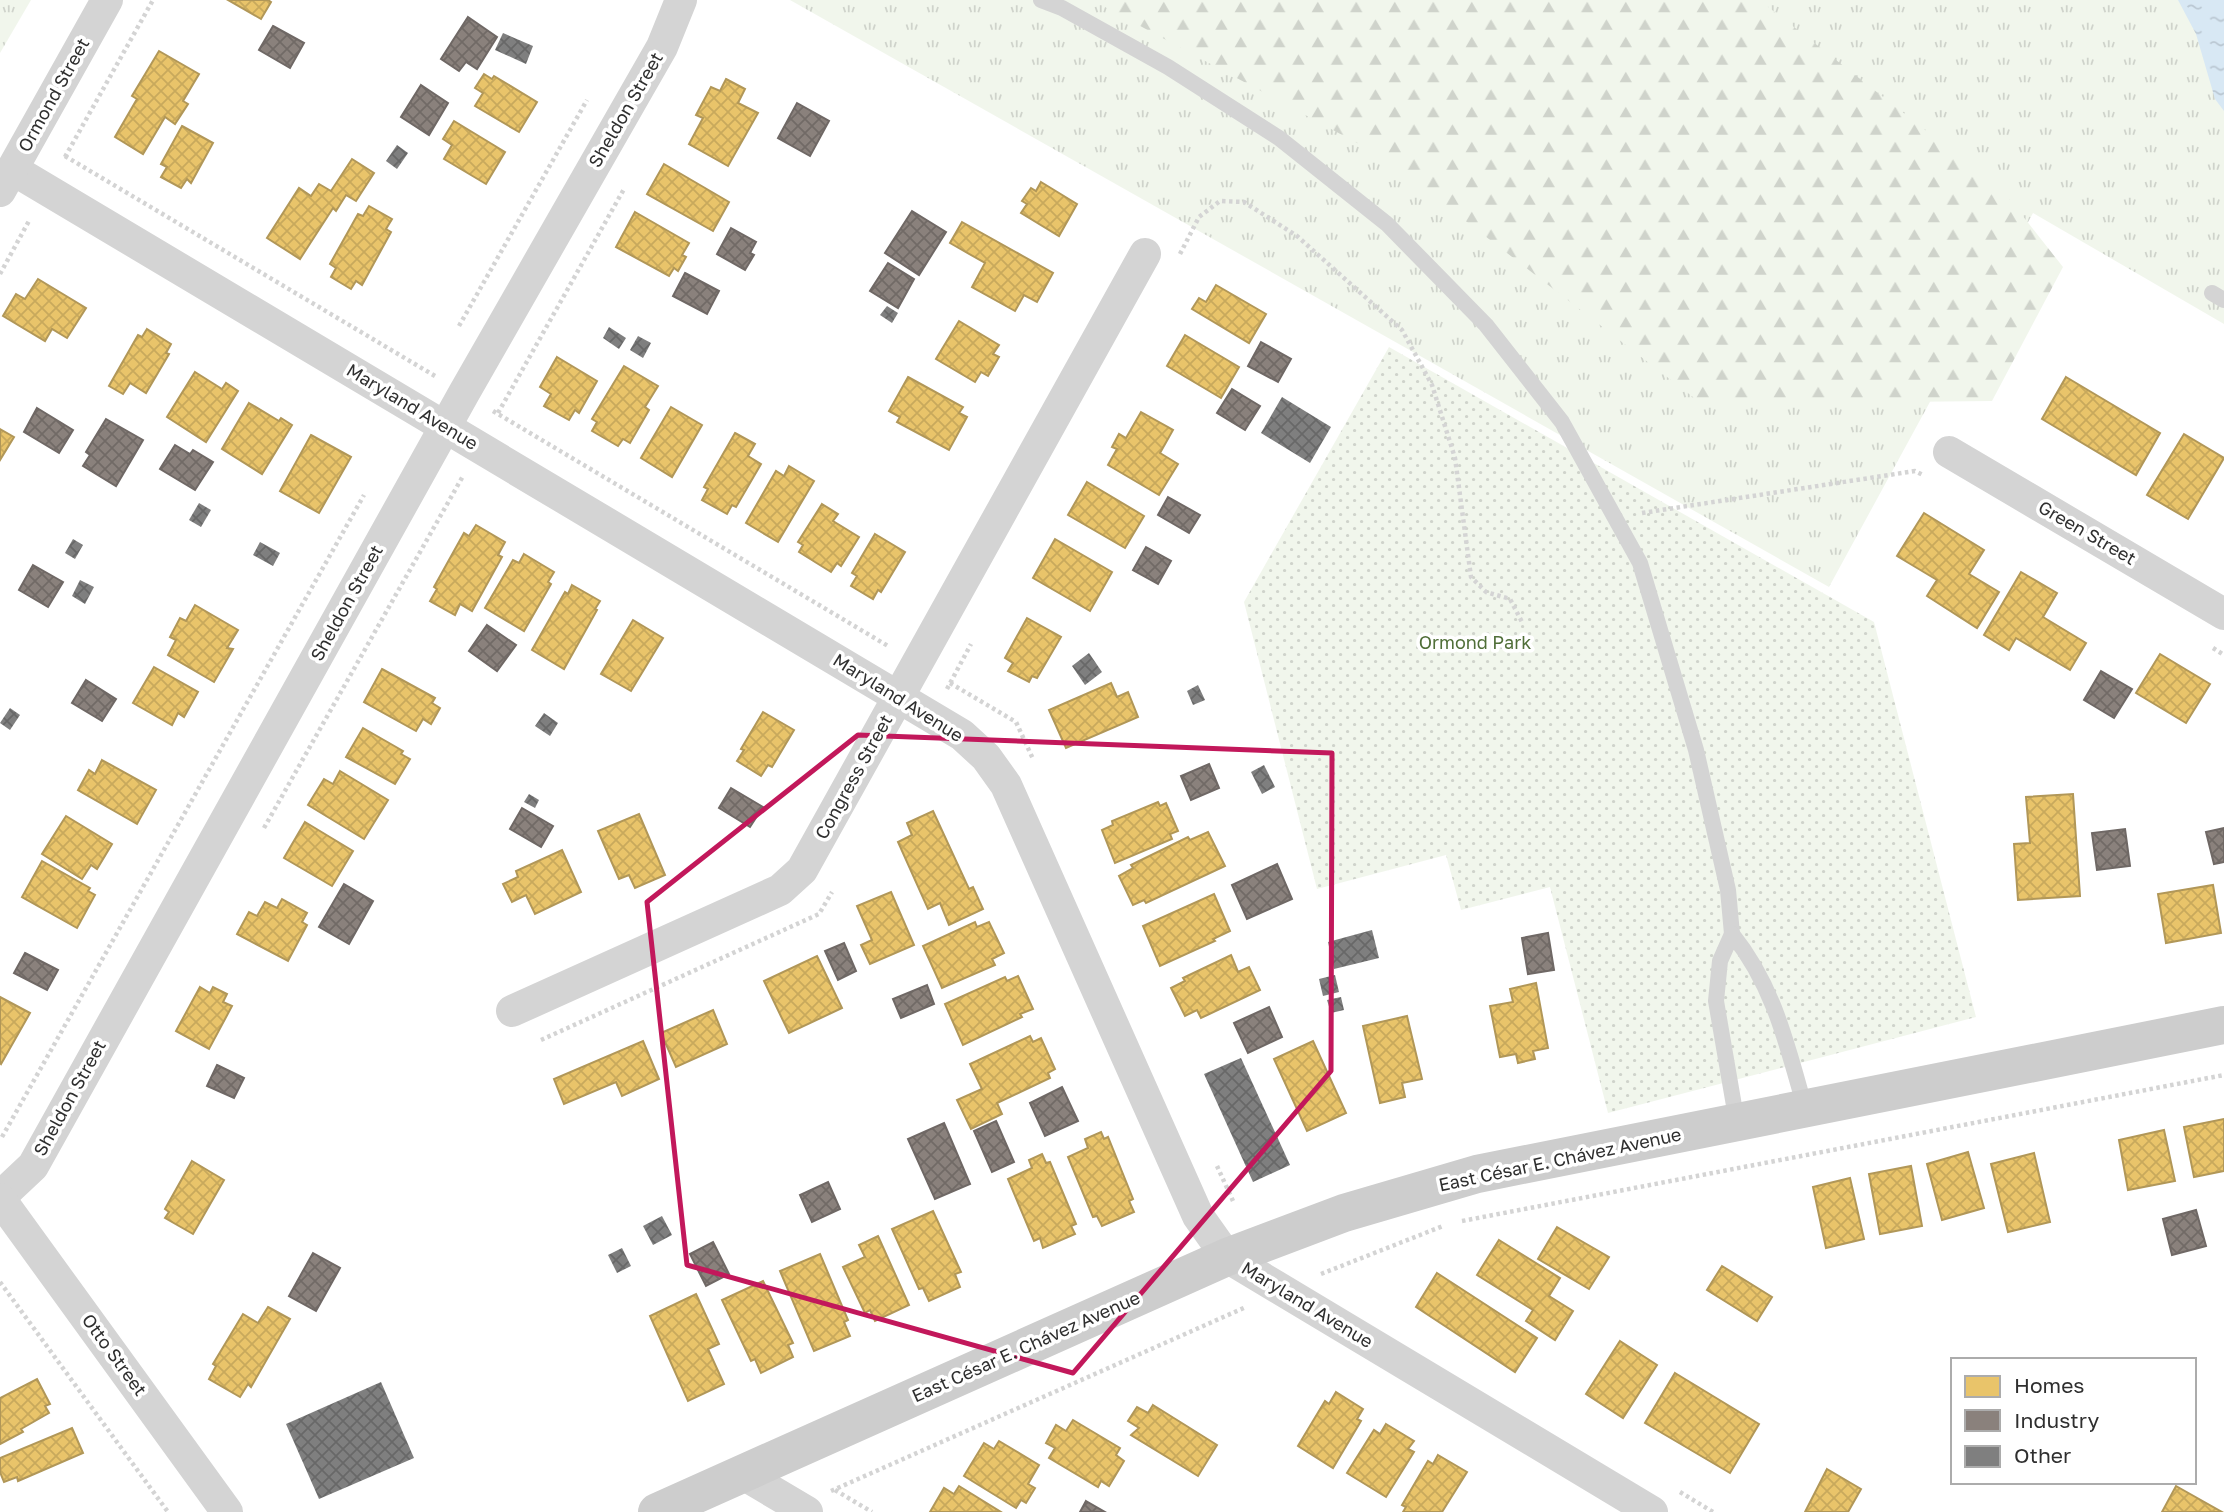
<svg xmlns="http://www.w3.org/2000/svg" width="2224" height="1512" font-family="'Golos Text',sans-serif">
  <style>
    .grass { fill: url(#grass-tufts) }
    .forest { fill: url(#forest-firs) }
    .park { fill: url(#park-dots) }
    .water { fill: url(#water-ripples) }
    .homes { fill: url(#homes-cross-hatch); stroke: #b19758; stroke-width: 2 }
    .industry { fill: url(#industry-cross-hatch); stroke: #6f6865; stroke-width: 2 }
    .building { fill: url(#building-cross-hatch) }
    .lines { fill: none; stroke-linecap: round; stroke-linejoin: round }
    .path { stroke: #d4d4d4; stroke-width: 4.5; stroke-dasharray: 3.5 3.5; stroke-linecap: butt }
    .lane { stroke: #d4d4d4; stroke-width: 16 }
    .street { stroke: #d4d4d4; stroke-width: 32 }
    .secondary { stroke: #cdcdcd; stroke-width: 38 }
    .marked { fill: none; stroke: #c2185b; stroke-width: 5; stroke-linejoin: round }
    .labels { text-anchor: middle; stroke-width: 7; stroke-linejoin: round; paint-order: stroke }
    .street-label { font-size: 18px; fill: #2f2f2f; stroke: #fff }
    .park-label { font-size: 18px; fill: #506f38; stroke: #fff }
  </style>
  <defs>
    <pattern id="grass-tufts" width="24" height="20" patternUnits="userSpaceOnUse" patternTransform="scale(1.75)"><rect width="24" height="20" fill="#f1f6ec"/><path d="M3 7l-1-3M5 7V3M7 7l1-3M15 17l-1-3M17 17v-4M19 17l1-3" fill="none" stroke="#cfd3cb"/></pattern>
    <pattern id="forest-firs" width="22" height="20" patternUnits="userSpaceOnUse" patternTransform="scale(1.75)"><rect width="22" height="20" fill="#f1f6ec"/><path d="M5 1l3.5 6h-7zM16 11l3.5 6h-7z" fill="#cfd3cb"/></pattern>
    <pattern id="park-dots" width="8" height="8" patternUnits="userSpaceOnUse" patternTransform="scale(1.75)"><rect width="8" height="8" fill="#f1f6ec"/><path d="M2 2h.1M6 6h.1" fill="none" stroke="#cfd3cb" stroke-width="1.8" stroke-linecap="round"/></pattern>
    <pattern id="water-ripples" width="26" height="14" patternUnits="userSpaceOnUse" patternTransform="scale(1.75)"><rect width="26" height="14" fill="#d8e8f4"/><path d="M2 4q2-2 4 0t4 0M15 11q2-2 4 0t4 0" fill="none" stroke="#bac7d2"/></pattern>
    <pattern id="homes-cross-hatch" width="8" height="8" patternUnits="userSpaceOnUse" patternTransform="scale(1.75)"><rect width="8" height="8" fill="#e9c46a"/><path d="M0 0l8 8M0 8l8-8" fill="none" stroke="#c8a95c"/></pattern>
    <pattern id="industry-cross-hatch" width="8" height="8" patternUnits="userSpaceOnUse" patternTransform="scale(1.75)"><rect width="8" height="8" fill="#8a817c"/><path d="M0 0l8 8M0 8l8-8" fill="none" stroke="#716a66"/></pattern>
    <pattern id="building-cross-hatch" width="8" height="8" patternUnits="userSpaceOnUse" patternTransform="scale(1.75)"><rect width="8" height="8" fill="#7f7f7f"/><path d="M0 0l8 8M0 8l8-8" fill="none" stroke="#686868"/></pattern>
  </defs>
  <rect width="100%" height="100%" fill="#fff"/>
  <g class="grass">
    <path d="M0 0H31L0 53Z"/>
    <path d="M790 0H2224V324L2033 213 1829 587Z"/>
  </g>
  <path class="forest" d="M1092 0H1756L1767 6 2003 191 2063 267 1992 401 1702 404 1383 157Z"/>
  <path class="park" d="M1389 347 1874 622 1976 1017 1608 1113 1550 887 1461 910 1446 855 1317 889 1244 602Z"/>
  <path class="water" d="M2178 0H2224V111L2215 99 2196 34Z"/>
  <g class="homes">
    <path d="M228 0H268L271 2 261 19Z"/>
    <path d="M159 51 199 74 183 101 188 104 175 124 165 117 143 154 115 137 137 99 132 96Z"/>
    <path d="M484 74 492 79 494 76 537 102 519 132 475 106 483 93 475 88Z"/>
    <path d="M726 79 745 89 738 103 758 113 728 166 689 144 703 118 696 115 711 87 720 91Z"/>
    <path d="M454 121 505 152 486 184 444 159 452 145 443 139Z"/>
    <path d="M182 126 213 143 191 183 187 179 181 188 161 177 167 167 161 164Z"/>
    <path d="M352 159 374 173 356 201 346 195 336 211 333 208 300 259 267 238 299 188 311 196 319 184 331 191Z"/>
    <path d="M664 164 729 202 713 231 647 194Z"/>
    <path d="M1041 182 1077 204 1059 236 1021 213 1027 204 1022 201 1031 188 1036 191Z"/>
    <path d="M369 206 392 219 386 229 391 232 362 285 356 281 351 289 331 277 336 268 330 264 358 214 363 216Z"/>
    <path d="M635 212 689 243 682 255 686 257 678 271 674 268 669 276 616 247Z"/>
    <path d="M962 222 1053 273 1037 302 1024 295 1015 311 972 287 985 263 950 243Z"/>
    <path d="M38 279 86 308 67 338 52 329 45 341 3 316 16 294 25 299Z"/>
    <path d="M1216 285 1266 314 1249 343 1192 309 1199 298 1206 302Z"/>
    <path d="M959 321 999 345 993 354 999 357 988 376 981 372 975 382 936 359Z"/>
    <path d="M147 329 171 344 166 353 169 354 146 393 130 383 123 394 109 386 138 335 142 337Z"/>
    <path d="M1185 335 1239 367 1221 398 1167 366Z"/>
    <path d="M557 357 597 381 579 413 575 410 569 420 544 406 551 394 540 387Z"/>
    <path d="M624 366 658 386 645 407 649 410 630 443 623 439 618 446 592 431 597 422 592 419Z"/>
    <path d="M195 372 222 389 226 383 238 391 206 442 167 417Z"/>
    <path d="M908 377 963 407 959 413 967 417 949 450 897 422 900 417 889 411Z"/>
    <path d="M2066 377 2160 433 2136 475 2042 419Z"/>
    <path d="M249 403 279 421 281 418 292 425 262 474 222 449Z"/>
    <path d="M671 407 702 425 672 477 641 458Z"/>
    <path d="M1141 412 1173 430 1160 453 1178 464 1159 495 1108 465 1117 449 1112 447 1119 434 1126 438Z"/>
    <path d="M0 429 14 437 0 460Z"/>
    <path d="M735 433 755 444 748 456 761 464 736 507 732 505 727 514 702 500 708 489 704 487Z"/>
    <path d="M2184 434 2224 458 2188 519 2147 495Z"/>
    <path d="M311 435 351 457 319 513 280 491Z"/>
    <path d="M789 466 814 481 778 542 746 523 776 471 784 476Z"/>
    <path d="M1087 482 1144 516 1125 548 1068 515Z"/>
    <path d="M822 504 838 514 833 521 859 537 841 566 837 563 831 572 799 552 803 545 798 542Z"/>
    <path d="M1924 513 1984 550 1969 574 1999 592 1977 628 1927 596 1937 580 1897 556Z"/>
    <path d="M476 525 505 542 498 555 502 557 472 611 460 604 455 615 430 601 437 589 434 587 464 533 469 536Z"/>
    <path d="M875 534 905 552 881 592 878 590 873 599 851 586 857 576 852 573Z"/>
    <path d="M1055 539 1112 572 1090 611 1033 578Z"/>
    <path d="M524 554 554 572 548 582 551 584 524 631 485 608 513 560 519 563Z"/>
    <path d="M2021 572 2057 593 2043 617 2086 643 2070 670 2016 638 2009 650 1984 635Z"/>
    <path d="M572 585 600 601 595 609 597 610 564 669 532 650 565 592 568 594Z"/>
    <path d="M195 605 238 630 227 648 233 649 214 682 168 655 176 640 170 637 180 618 186 621Z"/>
    <path d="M1027 618 1061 637 1037 678 1032 676 1029 682 1008 671 1013 663 1005 658Z"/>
    <path d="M633 620 663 638 631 691 601 674Z"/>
    <path d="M2160 654 2210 684 2186 723 2136 693Z"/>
    <path d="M154 667 198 692 184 717 178 713 172 725 133 703Z"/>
    <path d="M382 669 435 698 432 703 440 708 431 724 423 719 416 731 364 702Z"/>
    <path d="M1111 683 1117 697 1128 692 1138 717 1066 748 1049 710Z"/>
    <path d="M763 712 794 730 772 767 768 765 761 776 737 761 744 750 741 749Z"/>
    <path d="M363 728 403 751 401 754 410 759 395 784 346 757Z"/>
    <path d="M102 760 156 790 137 824 78 790 89 770 95 774Z"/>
    <path d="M340 771 388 800 364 839 308 805 324 779 333 784Z"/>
    <path d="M2073 794 2080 896 2018 900 2014 844 2030 843 2026 797Z"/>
    <path d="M1158 802 1160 806 1166 803 1178 831 1170 834 1172 839 1115 863 1102 830 1113 825 1112 821Z"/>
    <path d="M933 811 969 889 973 887 983 909 949 925 940 903 928 909 898 842 912 835 907 823Z"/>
    <path d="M639 814 665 875 635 888 629 875 619 879 598 831Z"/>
    <path d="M66 816 112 844 97 869 91 865 82 879 42 854Z"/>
    <path d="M305 822 353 851 332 886 284 858Z"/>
    <path d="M1208 832 1225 866 1146 903 1144 900 1133 905 1119 876 1133 868 1131 865 1188 837 1190 840Z"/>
    <path d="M562 850 581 892 535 914 526 895 512 902 503 884 518 877 516 871Z"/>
    <path d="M42 861 90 888 88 891 95 895 77 928 22 897Z"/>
    <path d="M2213 885 2221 933 2166 943 2158 894Z"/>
    <path d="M891 892 914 945 870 964 861 945 872 940 857 906Z"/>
    <path d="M1214 894 1230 931 1213 939 1215 941 1160 966 1143 926Z"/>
    <path d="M282 899 307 913 302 922 307 925 288 961 237 934 249 912 257 916 265 902 277 908Z"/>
    <path d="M975 922 977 927 989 922 1004 953 992 959 995 965 942 988 923 946Z"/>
    <path d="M1231 955 1238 972 1249 967 1260 990 1201 1018 1197 1010 1185 1016 1171 988 1185 981 1183 978Z"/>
    <path d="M817 956 842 1008 789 1033 764 981Z"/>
    <path d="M1018 976 1033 1009 1020 1014 1022 1017 963 1045 945 1004 1005 977 1007 981Z"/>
    <path d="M1536 983 1548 1048 1533 1051 1535 1059 1518 1063 1516 1054 1500 1057 1490 1006 1513 1002 1510 989Z"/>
    <path d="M200 987 210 993 213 987 227 994 223 1002 232 1006 209 1049 176 1031Z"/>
    <path d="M0 997 30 1013 1 1064 0 1063Z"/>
    <path d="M713 1010 727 1044 676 1067 661 1033Z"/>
    <path d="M1407 1016 1422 1079 1402 1083 1405 1097 1380 1103 1363 1026Z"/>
    <path d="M1030 1036 1033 1042 1041 1038 1055 1069 1048 1073 1050 1078 997 1103 1002 1114 971 1129 957 1100 982 1089 970 1064Z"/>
    <path d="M643 1041 659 1079 622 1096 616 1082 564 1104 554 1079Z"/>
    <path d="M1313 1041 1346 1113 1307 1131 1274 1059Z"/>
    <path d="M2224 1119V1171L2194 1177 2184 1127Z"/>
    <path d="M2164 1130 2175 1181 2128 1190 2119 1140Z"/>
    <path d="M1101 1132 1104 1139 1108 1137 1133 1199 1129 1201 1134 1212 1102 1226 1097 1216 1093 1217 1068 1157 1088 1148 1085 1139Z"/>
    <path d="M1968 1152 1984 1208 1942 1220 1927 1164Z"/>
    <path d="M2034 1153 2050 1222 2008 1232 1991 1164Z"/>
    <path d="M1042 1154 1046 1163 1050 1162 1076 1224 1071 1226 1075 1234 1043 1248 1040 1238 1034 1241 1008 1179 1032 1168 1029 1160Z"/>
    <path d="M192 1161 224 1180 193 1234 165 1218 169 1212 165 1209Z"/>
    <path d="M1911 1166 1922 1226 1880 1234 1869 1174Z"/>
    <path d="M1850 1178 1864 1239 1826 1248 1813 1187Z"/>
    <path d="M933 1211 961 1272 955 1274 960 1287 929 1301 923 1288 919 1289 892 1229Z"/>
    <path d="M1557 1227 1609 1257 1589 1289 1538 1259Z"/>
    <path d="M878 1236 909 1305 875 1321 870 1310 865 1313 843 1267 865 1257 859 1245Z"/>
    <path d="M1499 1240 1560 1278 1549 1296 1573 1311 1555 1340 1526 1321 1533 1310 1477 1275Z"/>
    <path d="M820 1254 848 1320 844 1322 850 1336 814 1351 780 1271Z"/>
    <path d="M1722 1266 1772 1297 1757 1321 1707 1290Z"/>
    <path d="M1437 1273 1537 1338 1515 1372 1416 1307Z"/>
    <path d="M763 1281 793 1343 788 1345 793 1357 761 1373 755 1359 751 1361 722 1300Z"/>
    <path d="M696 1294 719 1344 708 1349 724 1384 688 1401 650 1316Z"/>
    <path d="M268 1307 290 1319 251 1387 248 1384 240 1397 209 1379 216 1366 213 1364 243 1314 258 1323Z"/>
    <path d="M1620 1341 1657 1365 1623 1418 1586 1394Z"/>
    <path d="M1675 1373 1759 1424 1730 1473 1645 1423Z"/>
    <path d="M37 1379 50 1404 45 1406 49 1413 21 1429 23 1432 0 1444V1398Z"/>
    <path d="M1336 1392 1363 1409 1357 1419 1361 1421 1333 1468 1298 1446 1325 1401 1329 1404Z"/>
    <path d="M1153 1405 1217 1445 1198 1476 1131 1435 1139 1428 1128 1421 1137 1407 1148 1413Z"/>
    <path d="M1073 1420 1120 1448 1116 1455 1124 1461 1109 1486 1101 1481 1098 1487 1049 1458 1055 1448 1046 1443 1056 1425 1066 1431Z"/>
    <path d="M1386 1424 1414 1441 1408 1449 1414 1452 1386 1497 1347 1473 1374 1430 1380 1434Z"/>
    <path d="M72 1428 83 1453 18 1481 17 1477 4 1482 0 1472V1458Z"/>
    <path d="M999 1441 1039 1465 1028 1484 1035 1488 1026 1503 1021 1500 1016 1508 964 1476 984 1443 994 1449Z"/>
    <path d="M1438 1455 1467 1472 1442 1512H1403L1406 1507 1402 1505 1428 1461 1433 1464Z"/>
    <path d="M1827 1469 1861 1489 1848 1512H1805Z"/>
    <path d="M959 1486 1001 1512H930L944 1488 954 1494Z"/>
    <path d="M2176 1486 2222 1512H2162Z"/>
  </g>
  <g class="industry">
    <path d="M468 17 497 37 477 69 466 62 459 71 441 59Z"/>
    <path d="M273 26 304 43 290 68 259 50Z"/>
    <path d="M421 85 448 103 429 135 401 117Z"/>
    <path d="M797 103 829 121 810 156 778 138Z"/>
    <path d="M912 211 946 232 919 275 885 253Z"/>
    <path d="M731 228 756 242 750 253 754 255 745 270 717 254Z"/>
    <path d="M888 263 914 279 898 308 870 291Z"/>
    <path d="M685 273 719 291 707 314 673 296Z"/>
    <path d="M1261 342 1291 359 1278 382 1248 366Z"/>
    <path d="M1232 389 1260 406 1245 430 1217 413Z"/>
    <path d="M37 408 73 430 59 453 24 432Z"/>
    <path d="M106 419 143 440 116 486 83 466 90 455 86 452Z"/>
    <path d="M175 445 190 454 193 450 213 462 195 490 160 469Z"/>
    <path d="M1168 497 1200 515 1189 533 1158 515Z"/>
    <path d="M1146 547 1171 561 1158 584 1133 570Z"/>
    <path d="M33 565 63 582 48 607 19 590Z"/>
    <path d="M487 625 516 645 497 671 469 651Z"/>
    <path d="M2101 671 2132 689 2114 718 2084 700Z"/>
    <path d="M86 680 116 699 102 721 72 703Z"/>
    <path d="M1209 764 1219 788 1191 800 1181 776Z"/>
    <path d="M731 788 763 807 750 827 719 808Z"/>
    <path d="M522 808 553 826 541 847 510 829Z"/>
    <path d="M2224 828V862L2214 864 2206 832Z"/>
    <path d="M2125 829 2130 866 2097 870 2092 833Z"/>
    <path d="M1277 864 1292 899 1247 919 1232 885Z"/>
    <path d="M344 884 373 901 349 944 319 927Z"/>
    <path d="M1548 933 1554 970 1528 974 1522 938Z"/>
    <path d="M844 943 856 971 838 980 825 951Z"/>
    <path d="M25 953 58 970 47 990 14 973Z"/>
    <path d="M927 985 934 1004 901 1018 893 999Z"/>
    <path d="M1269 1007 1282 1037 1248 1053 1234 1023Z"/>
    <path d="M217 1065 244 1078 234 1098 207 1086Z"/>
    <path d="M1062 1087 1078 1121 1045 1136 1030 1103Z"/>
    <path d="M996 1121 1014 1162 992 1172 974 1131Z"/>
    <path d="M944 1123 970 1184 935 1199 908 1139Z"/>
    <path d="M828 1182 840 1209 812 1222 800 1195Z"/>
    <path d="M2196 1210 2206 1246 2172 1255 2163 1219Z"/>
    <path d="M713 1242 729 1274 706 1286 690 1254Z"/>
    <path d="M313 1253 340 1268 316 1311 289 1296Z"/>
    <path d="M1086 1501 1105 1512H1080Z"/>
  </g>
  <g class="building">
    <path d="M503 33 533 46 526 64 495 50Z"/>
    <path d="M397 145 408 153 397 169 386 161Z"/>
    <path d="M887 306 898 313 892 323 880 315Z"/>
    <path d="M609 327 626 338 619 349 603 338Z"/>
    <path d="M638 336 651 343 643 358 630 350Z"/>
    <path d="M1282 397 1331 427 1310 463 1261 433Z"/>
    <path d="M199 503 211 510 201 527 189 520Z"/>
    <path d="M73 539 83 545 75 559 65 553Z"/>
    <path d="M260 542 280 553 273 566 253 555Z"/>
    <path d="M80 580 94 587 85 604 72 596Z"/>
    <path d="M1089 653 1102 672 1085 685 1072 666Z"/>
    <path d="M1198 685 1205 700 1193 705 1187 691Z"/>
    <path d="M10 708 20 715 10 730 0 723Z"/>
    <path d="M544 713 558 723 550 736 535 726Z"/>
    <path d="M1264 765 1275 787 1262 794 1251 772Z"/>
    <path d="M529 794 539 800 535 808 524 802Z"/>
    <path d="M1372 930 1379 958 1334 969 1328 942Z"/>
    <path d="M1335 975 1339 992 1323 996 1319 979Z"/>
    <path d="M1341 997 1344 1010 1331 1013 1327 1000Z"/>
    <path d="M1241 1058 1290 1165 1253 1182 1204 1074Z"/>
    <path d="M662 1216 672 1235 653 1245 643 1226Z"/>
    <path d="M622 1248 631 1266 617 1273 608 1255Z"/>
    <path d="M381 1382 414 1458 319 1499 286 1424Z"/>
  </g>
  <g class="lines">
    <g class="path">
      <path d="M65 156 435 376"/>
      <path d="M65 157 153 0"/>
      <path d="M1180 254 1199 217 1220 201 1244 202 1297 236 1402 330 1432 385 1455 458 1471 577 1486 592 1510 599 1522 622"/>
      <path d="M0 274 30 219"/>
      <path d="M459 326 587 100"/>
      <path d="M493 411 888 646"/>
      <path d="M498 413 624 189"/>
      <path d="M1642 513 1915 471 1923 475"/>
      <path d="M2213 648 2224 655"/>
      <path d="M950 683 1016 722 1033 759"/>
      <path d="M947 689 971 644"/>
      <path d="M264 828 463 476"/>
      <path d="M541 1040 819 914 832 892"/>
      <path d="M2 1137 364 495"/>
      <path d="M1217 1166 1233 1201"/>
      <path d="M1462 1221 2224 1075"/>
      <path d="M1321 1274 1443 1226"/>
      <path d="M0 1282 168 1512"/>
      <path d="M835 1490 872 1512"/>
      <path d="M831 1491 1246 1307"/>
      <path d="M1680 1492 1713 1512"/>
    </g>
    <g class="lane">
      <path d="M1041 0 1062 8 1168 67 1279 138 1387 224 1486 325 1562 422 1640 563 1696 750 1728 890 1732 934"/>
      <path d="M2212 293 2224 300"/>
      <path d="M1737 1123 1716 1001 1720 961 1732 934C1774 986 1787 1045 1805 1108"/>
    </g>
    <g class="street">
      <path d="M12 169 962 735 986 757 1006 785 1198 1216 1227 1257 1652 1512"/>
      <path d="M0 191 107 0"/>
      <path d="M1949 452 2224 614"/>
      <path d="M512 1011 780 890 802 870 1145 254"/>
      <path d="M0 1197 33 1166 464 393 662 47 681 0"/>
      <path d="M0 1199 227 1512"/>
      <path d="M743 1474 807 1512"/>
    </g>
    <path class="secondary" d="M657 1512 1227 1257 1344 1213 1477 1174 2224 1025"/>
  </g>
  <path class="marked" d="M858 735 1332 753 1331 1071 1073 1373 687 1265 647 902Z"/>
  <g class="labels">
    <g class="street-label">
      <text transform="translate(54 95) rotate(-61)" y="6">Ormond Street</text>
      <text transform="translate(626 110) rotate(-60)" y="6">Sheldon Street</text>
      <text transform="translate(412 407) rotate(31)" y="6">Maryland Avenue</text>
      <text transform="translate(2087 533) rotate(30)" y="6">Green Street</text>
      <text transform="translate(347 603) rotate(-61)" y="6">Sheldon Street</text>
      <text transform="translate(898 698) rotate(32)" y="6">Maryland Avenue</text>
      <text transform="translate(854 777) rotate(-61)" y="6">Congress Street</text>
      <text transform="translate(70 1098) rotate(-61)" y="6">Sheldon Street</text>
      <text transform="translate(1560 1160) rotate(-12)" y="6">East César E. Chávez Avenue</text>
      <text transform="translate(1307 1305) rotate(31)" y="6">Maryland Avenue</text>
      <text transform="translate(1026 1347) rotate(-24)" y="6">East César E. Chávez Avenue</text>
      <text transform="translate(114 1355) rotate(54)" y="6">Otto Street</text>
    </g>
    <g class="park-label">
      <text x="1475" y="649">Ormond Park</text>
    </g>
  </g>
  <rect x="1951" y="1358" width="245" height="126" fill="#ffffff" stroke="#acacac" stroke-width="2"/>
  <rect x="1965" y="1376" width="35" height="21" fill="#e9c46a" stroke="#acacac" stroke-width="2"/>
  <text x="2014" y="1393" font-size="21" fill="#2f2f2f">Homes</text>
  <rect x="1965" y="1410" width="35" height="21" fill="#8a817c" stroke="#acacac" stroke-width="2"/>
  <text x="2014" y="1428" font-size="21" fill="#2f2f2f">Industry</text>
  <rect x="1965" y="1446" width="35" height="21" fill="#7f7f7f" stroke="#acacac" stroke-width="2"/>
  <text x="2014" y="1463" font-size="21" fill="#2f2f2f">Other</text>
</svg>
